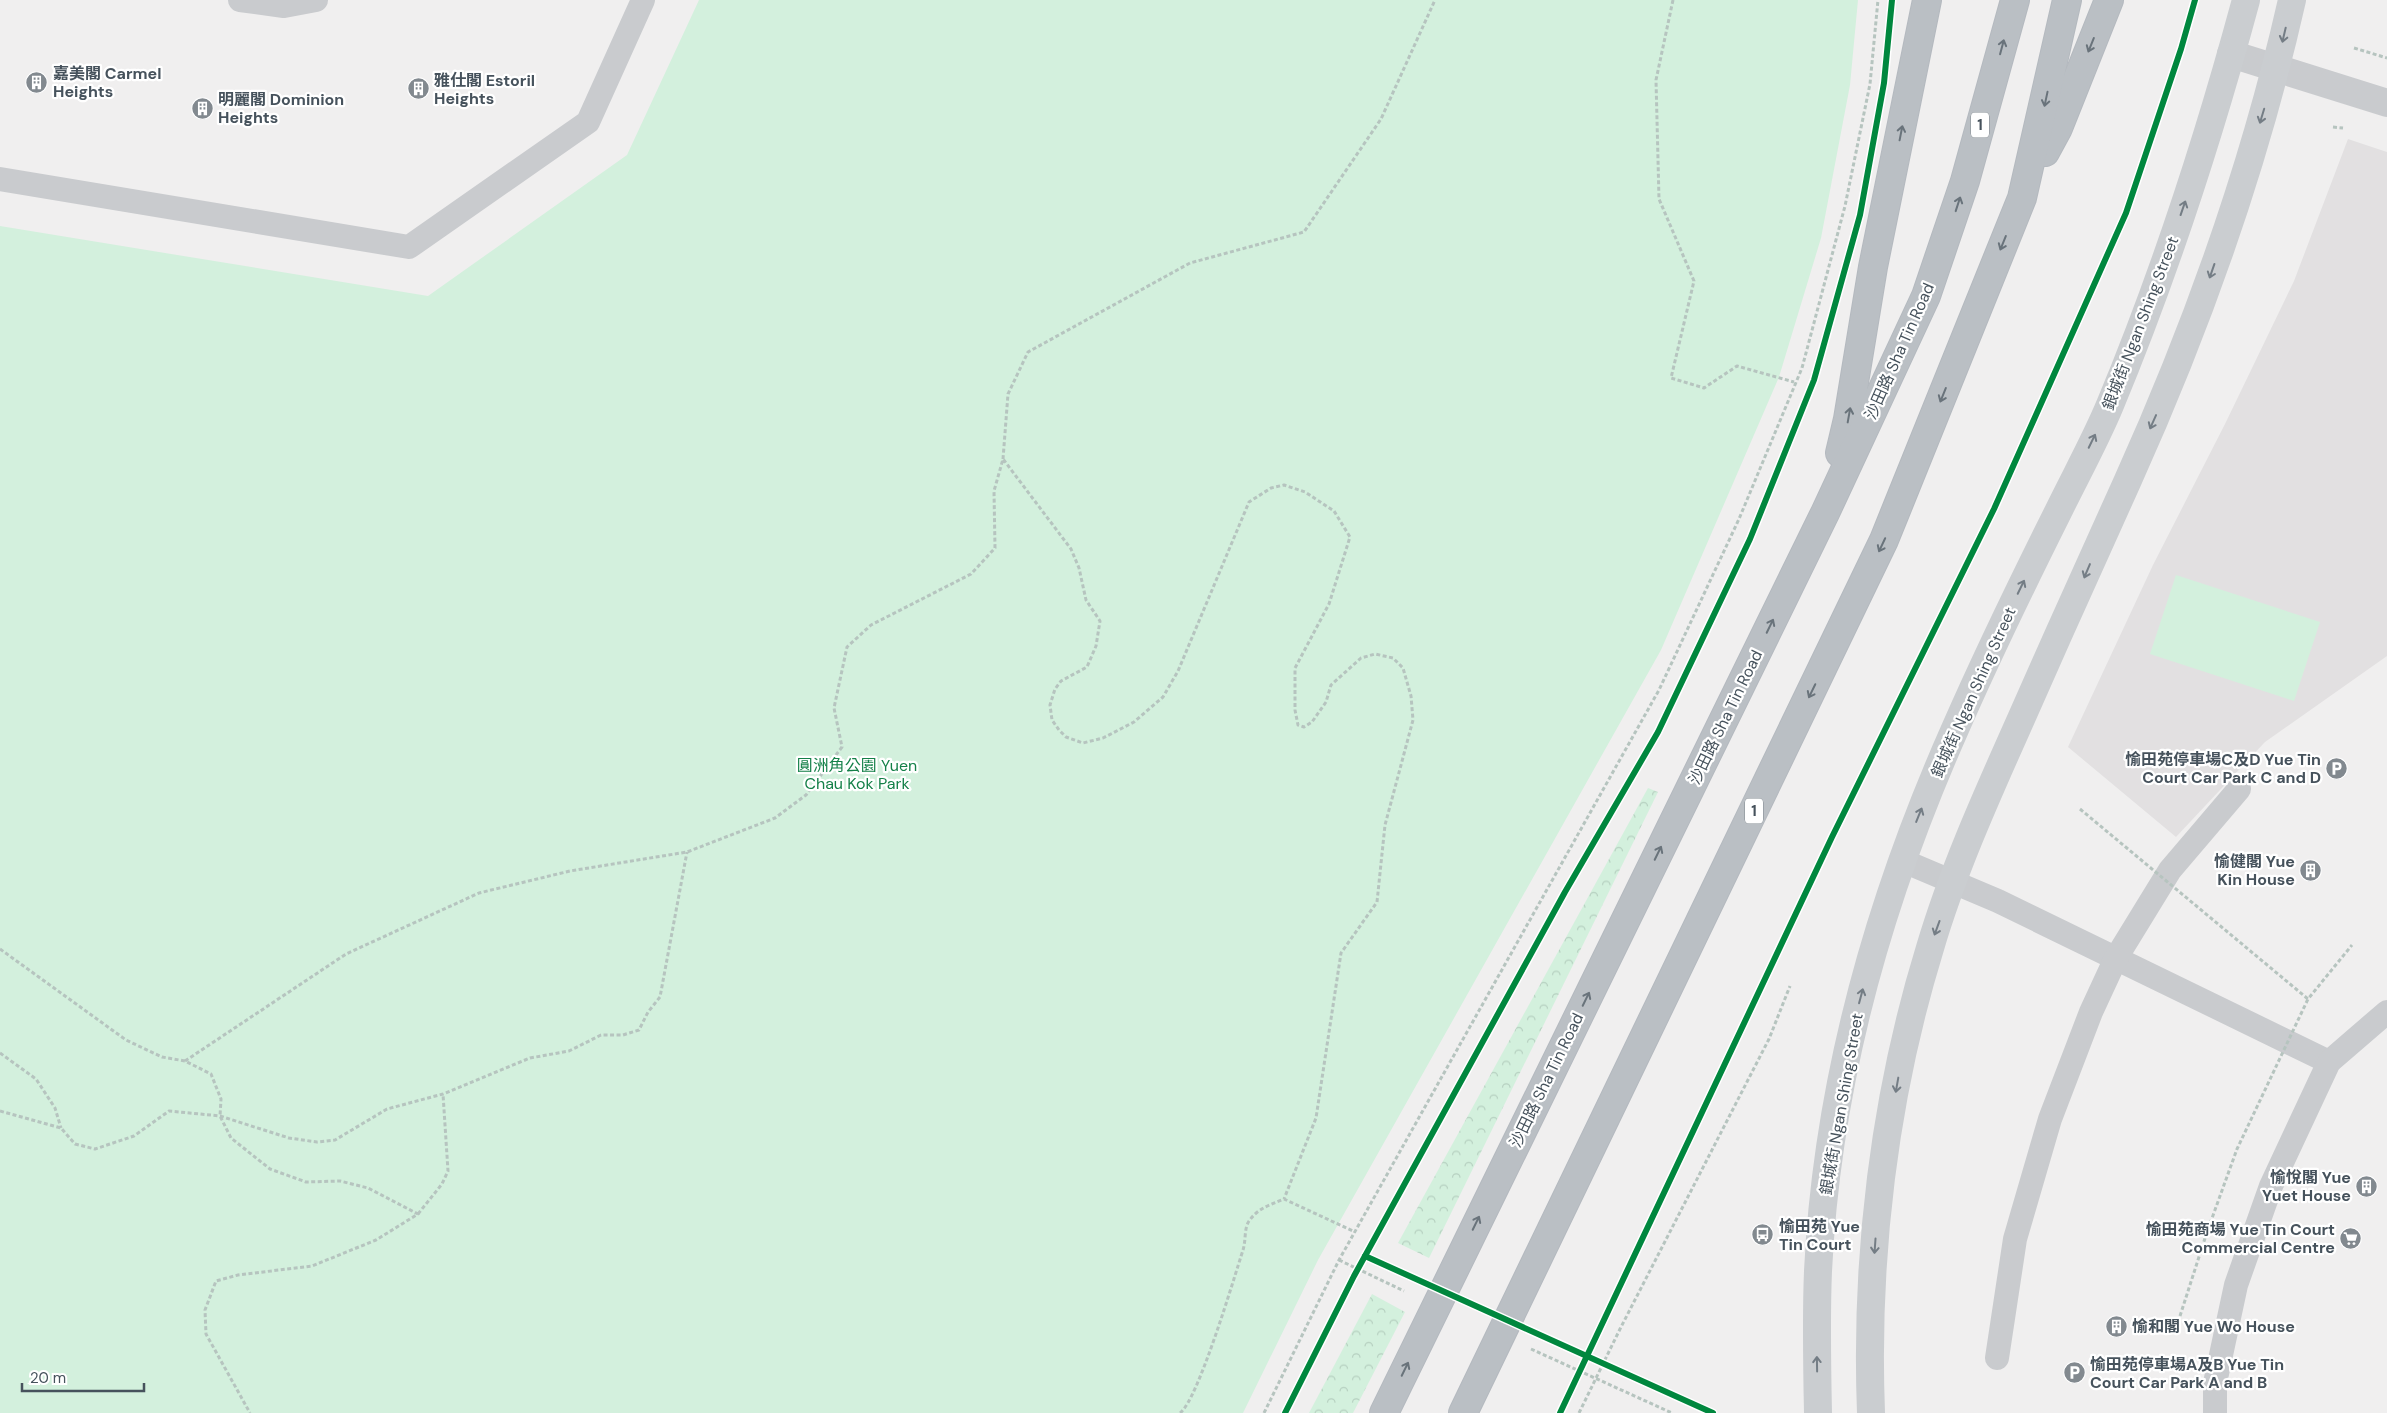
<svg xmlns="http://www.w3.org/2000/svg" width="2387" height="1413" font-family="'DM Sans','Noto Sans TC',sans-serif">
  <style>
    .education { fill: #e2e0e1 }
    .forest { fill: url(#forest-crowns) }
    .park { fill: #d3f0dd }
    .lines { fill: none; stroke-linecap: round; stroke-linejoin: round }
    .highway-casing { stroke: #b4b9bf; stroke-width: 30 }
    .path { stroke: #b6c4bf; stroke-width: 3; stroke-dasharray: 4 2.5; stroke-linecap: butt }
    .lane { stroke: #c9cbce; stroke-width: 24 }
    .street { stroke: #c9cbce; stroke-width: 28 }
    .secondary { stroke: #cacdd0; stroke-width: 28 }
    .highway { stroke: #babfc4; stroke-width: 28 }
    .path-bridge { stroke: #b6c4bf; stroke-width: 3; stroke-dasharray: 4 2.5; stroke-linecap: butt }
    .cycleway-casing { stroke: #fff; stroke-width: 9 }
    .cycleway { stroke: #00873e; stroke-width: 6 }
    .oneway { stroke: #747d85 }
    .oneway2 { stroke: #69737b }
    .labels { text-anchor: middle; stroke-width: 4.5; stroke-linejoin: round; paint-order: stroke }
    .shield { fill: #fff; stroke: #7e868d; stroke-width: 1 }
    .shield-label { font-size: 15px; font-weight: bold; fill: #46525c }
    .poi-label { font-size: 16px; font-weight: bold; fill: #46525c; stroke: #fff; text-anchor: start }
    .street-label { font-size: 16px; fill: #46525c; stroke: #fff }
    .park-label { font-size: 16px; fill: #148048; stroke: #fff }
  </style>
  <defs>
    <pattern id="forest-crowns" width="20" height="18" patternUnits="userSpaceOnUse" patternTransform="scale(1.25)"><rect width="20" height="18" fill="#d3f0dd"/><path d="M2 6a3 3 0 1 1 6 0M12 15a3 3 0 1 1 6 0" fill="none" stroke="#b6d0c0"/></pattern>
  </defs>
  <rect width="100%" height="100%" fill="#f0efef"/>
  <path class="education" d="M2348 139 2387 152V656L2265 742 2176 837 2068 747 2153 565 2225 424 2294 281Z"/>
  <g class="forest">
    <path d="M1648 788 1658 792 1429 1258 1398 1243Z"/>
    <path d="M1372 1294 1405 1312 1353 1413H1309Z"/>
  </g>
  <g class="park">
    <path d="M699 0H1858L1850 85 1821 238 1779 377 1661 650 1318 1260 1243 1413H0V226L428 296 627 155Z"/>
    <path d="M2176 575 2320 622 2294 701 2150 654Z"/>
  </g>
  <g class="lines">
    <defs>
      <g id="highway">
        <path d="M2045 152 2058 128 2109 0"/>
        <path d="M1840 453 1848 419 1873 267 1927 0"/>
        <path d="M1384 1413 1825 513 1926 296 1965 181 2015 0"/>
        <path d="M1463 1413 1884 540 2022 198 2067 0"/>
      </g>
    </defs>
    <use href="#highway" class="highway-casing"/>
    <g class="path">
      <path d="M1673 0 1656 80 1659 199 1694 281 1671 378 1704 388 1737 366 1794 382"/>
      <path d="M2354 48 2387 58"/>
      <path d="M2333 127 2343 128"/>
      <path d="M1003 459 1008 394 1028 352 1190 263 1304 232 1381 119 1435 0"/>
      <path d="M0 949 126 1040 162 1057 185 1061 211 1074 221 1099 220 1116 231 1138 270 1169 306 1182 340 1181 368 1188 418 1214 376 1240 312 1266 238 1275 216 1281 205 1310 206 1334 250 1413"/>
      <path d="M0 1053 36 1079 55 1108 61 1128"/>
      <path d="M185 1061 346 954 479 893 570 871 687 852 775 818 806 795 842 747 834 708 847 647 871 625 971 574 995 548 994 491 1003 459 1071 549 1079 568 1086 600 1100 621 1096 646 1087 667 1061 681 1055 689 1050 705 1052 720 1059 730 1066 737 1083 743 1103 738 1134 722 1163 697 1178 671 1249 502 1271 488 1284 485 1305 492 1334 511 1350 537 1329 604 1295 668V710L1298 725 1304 727 1312 722 1326 702 1331 685 1361 658 1375 654 1393 658 1403 668 1411 696 1413 720 1385 825 1377 902 1341 953 1316 1118 1284 1199"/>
      <path d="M0 1111 61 1128 75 1144 95 1149 134 1136 169 1111 220 1116 289 1138 317 1142 335 1140 387 1109 443 1094 530 1058 569 1051 601 1035H623L639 1030 648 1012 660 997 687 852"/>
      <path d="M418 1214 442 1184 448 1171 443 1094"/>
      <path d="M1339 1260 1404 1291"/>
      <path d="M1531 1349 1672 1413"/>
      <path d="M1180 1413C1198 1400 1234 1278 1243 1250 1246 1241 1244 1228 1249 1221 1258 1208 1270 1205 1284 1199L1355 1232"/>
      <path d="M1264 1413 1339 1260 1659 690 1739 519 1802 368 1845 206 1870 84 1878 0"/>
      <path d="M1579 1413 1620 1329 1769 1039 1790 986"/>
    </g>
    <g class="lane">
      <path d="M240 0 284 6 316 0"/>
      <path d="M0 179 409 247 588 122 643 0"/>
      <path d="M1901 860 1998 901 2329 1062"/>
      <path d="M1997 1358 2015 1239 2050 1119 2091 1012 2116 958 2170 870 2239 789"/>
      <path d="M2215 1413V1383L2236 1285 2271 1186 2329 1062 2387 1012"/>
    </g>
    <path class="street" d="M2231 54 2387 103"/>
    <g class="secondary">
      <path d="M1818 1413C1817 1366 1816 1318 1818 1271 1827 1083 1879 900 1955 729 1987 656 2022 584 2058 512 2075 477 2095 441 2110 405 2165 273 2209 137 2246 0"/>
      <path d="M1871 1413C1865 1257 1884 1097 1930 948 1953 870 1988 793 2021 719 2056 639 2092 560 2128 480 2197 327 2255 164 2292 0"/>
    </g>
    <use href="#highway" class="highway"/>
    <g class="path-bridge">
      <path d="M2080 809 2308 999 2352 945"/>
      <path d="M2180 1316 2207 1232 2237 1149 2308 999"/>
    </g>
    <defs>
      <g id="cycleway">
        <path d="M1365 1256 1713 1413"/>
        <path d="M1285 1413 1354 1276 1565 892 1658 732 1750 539 1814 380 1860 215 1884 83 1892 0"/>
        <path d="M1560 1413 1832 837 1994 509 2126 213 2181 49 2195 0"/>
      </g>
    </defs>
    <use href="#cycleway" class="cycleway-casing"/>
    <use href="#cycleway" class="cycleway"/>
  </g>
  <defs><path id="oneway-shaft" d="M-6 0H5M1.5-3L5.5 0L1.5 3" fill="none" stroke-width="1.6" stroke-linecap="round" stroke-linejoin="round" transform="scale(1.25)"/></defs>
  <g class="oneway">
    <use href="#oneway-shaft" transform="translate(2284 35) rotate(103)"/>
    <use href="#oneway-shaft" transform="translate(2262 116) rotate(107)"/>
    <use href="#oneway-shaft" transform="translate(2183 208) rotate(-71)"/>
    <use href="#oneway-shaft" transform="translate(2212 271) rotate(109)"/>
    <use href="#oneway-shaft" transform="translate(2153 422) rotate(114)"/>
    <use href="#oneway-shaft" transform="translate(2092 441) rotate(-64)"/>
    <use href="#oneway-shaft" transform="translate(2087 571) rotate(113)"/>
    <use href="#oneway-shaft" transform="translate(2021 587) rotate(-64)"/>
    <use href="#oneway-shaft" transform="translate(1919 815) rotate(-68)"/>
    <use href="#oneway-shaft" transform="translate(1937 928) rotate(110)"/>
    <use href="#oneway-shaft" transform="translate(1861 996) rotate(-75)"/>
    <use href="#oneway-shaft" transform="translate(1897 1085) rotate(100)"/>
    <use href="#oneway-shaft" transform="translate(1875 1246) rotate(94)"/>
    <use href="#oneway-shaft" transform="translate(1817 1364) rotate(-91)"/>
  </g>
  <g class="oneway2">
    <use href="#oneway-shaft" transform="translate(2091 45) rotate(112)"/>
    <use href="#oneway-shaft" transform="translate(2002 47) rotate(-75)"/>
    <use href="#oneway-shaft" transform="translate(2046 99) rotate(102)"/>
    <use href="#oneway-shaft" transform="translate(1901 133) rotate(-79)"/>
    <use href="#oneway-shaft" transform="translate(1958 204) rotate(-72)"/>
    <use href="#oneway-shaft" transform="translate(2003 243) rotate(112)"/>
    <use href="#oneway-shaft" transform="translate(1943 395) rotate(112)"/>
    <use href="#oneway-shaft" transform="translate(1849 415) rotate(-80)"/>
    <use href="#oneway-shaft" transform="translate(1882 545) rotate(115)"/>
    <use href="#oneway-shaft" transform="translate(1770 626) rotate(-64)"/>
    <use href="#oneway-shaft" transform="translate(1812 691) rotate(116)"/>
    <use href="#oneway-shaft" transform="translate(1658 853) rotate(-64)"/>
    <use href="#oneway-shaft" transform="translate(1586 999) rotate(-64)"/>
    <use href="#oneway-shaft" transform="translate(1476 1223) rotate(-64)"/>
    <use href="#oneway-shaft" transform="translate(1405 1369) rotate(-64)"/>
  </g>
  <defs>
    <symbol id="building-disc" viewBox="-11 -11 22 22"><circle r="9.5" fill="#82898f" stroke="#fff"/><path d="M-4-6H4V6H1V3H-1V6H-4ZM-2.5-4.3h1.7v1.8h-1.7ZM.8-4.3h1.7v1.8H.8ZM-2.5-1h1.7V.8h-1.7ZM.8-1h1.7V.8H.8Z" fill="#fff"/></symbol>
    <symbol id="parking-disc" viewBox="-11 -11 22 22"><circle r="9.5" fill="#82898f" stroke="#fff"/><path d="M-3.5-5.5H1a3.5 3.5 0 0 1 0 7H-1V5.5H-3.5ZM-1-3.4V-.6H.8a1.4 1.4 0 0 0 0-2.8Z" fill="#fff"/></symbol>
    <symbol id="bus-disc" viewBox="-11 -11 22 22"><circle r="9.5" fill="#82898f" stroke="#fff"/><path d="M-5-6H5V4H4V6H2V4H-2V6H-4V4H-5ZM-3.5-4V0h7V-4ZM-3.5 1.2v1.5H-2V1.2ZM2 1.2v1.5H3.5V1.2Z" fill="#fff"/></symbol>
    <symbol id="supermarket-disc" viewBox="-11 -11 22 22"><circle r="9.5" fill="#82898f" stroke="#fff"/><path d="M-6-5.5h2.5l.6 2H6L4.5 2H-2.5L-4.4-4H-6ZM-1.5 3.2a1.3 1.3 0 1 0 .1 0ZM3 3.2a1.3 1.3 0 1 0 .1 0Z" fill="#fff"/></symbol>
  </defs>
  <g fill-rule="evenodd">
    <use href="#building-disc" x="24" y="70" width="25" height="25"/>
    <use href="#building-disc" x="406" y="76" width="25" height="25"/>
    <use href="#building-disc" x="190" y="96" width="25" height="25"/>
    <use href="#parking-disc" x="2324" y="756" width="25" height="25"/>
    <use href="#building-disc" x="2298" y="858" width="25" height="25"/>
    <use href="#building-disc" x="2354" y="1174" width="25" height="25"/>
    <use href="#bus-disc" x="1750" y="1222" width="25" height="25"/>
    <use href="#supermarket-disc" x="2338" y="1226" width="25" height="25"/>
    <use href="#building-disc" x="2104" y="1314" width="25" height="25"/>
    <use href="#parking-disc" x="2062" y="1360" width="25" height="25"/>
  </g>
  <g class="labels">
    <g class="shield">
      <rect x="1971" y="112.5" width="18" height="25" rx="4"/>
      <rect x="1745" y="798.5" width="18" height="25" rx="4"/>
    </g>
    <g class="shield-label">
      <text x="1980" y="130">1</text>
      <text x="1754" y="816">1</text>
    </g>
    <g class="poi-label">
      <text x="53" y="79">嘉美閣 Carmel<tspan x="53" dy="18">Heights</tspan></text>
      <text x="434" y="86">雅仕閣 Estoril<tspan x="434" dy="18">Heights</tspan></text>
      <text x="218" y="105">明麗閣 Dominion<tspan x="218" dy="18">Heights</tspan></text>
      <text x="2321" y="765" text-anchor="end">愉田苑停車場C及D Yue Tin<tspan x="2321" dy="18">Court Car Park C and D</tspan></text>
      <text x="2295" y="867" text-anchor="end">愉健閣 Yue<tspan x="2295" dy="18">Kin House</tspan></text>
      <text x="2351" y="1183" text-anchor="end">愉悅閣 Yue<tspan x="2351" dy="18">Yuet House</tspan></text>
      <text x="1779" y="1232">愉田苑 Yue<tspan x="1779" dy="18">Tin Court</tspan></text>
      <text x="2335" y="1235" text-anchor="end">愉田苑商場 Yue Tin Court<tspan x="2335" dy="18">Commercial Centre</tspan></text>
      <text x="2132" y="1332">愉和閣 Yue Wo House</text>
      <text x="2090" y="1370">愉田苑停車場A及B Yue Tin<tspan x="2090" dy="18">Court Car Park A and B</tspan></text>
    </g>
    <g class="street-label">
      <text transform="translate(2140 323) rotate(-69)" y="6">銀城街 Ngan Shing Street</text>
      <text transform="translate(1899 351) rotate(-66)" y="6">沙田路 Sha Tin Road</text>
      <text transform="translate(1973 692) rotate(-66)" y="6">銀城街 Ngan Shing Street</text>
      <text transform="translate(1725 717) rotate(-64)" y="6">沙田路 Sha Tin Road</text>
      <text transform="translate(1546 1080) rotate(-64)" y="6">沙田路 Sha Tin Road</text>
      <text transform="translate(1841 1104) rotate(-80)" y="6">銀城街 Ngan Shing Street</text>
    </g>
    <g class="park-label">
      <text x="857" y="771">圓洲角公園 Yuen<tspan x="857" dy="18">Chau Kok Park</tspan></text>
    </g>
  </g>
  <path d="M22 1383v8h122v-8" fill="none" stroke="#46525c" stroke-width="2.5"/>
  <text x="30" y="1383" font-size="15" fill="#46525c" stroke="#ffffff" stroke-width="4" paint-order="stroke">20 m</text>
</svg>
